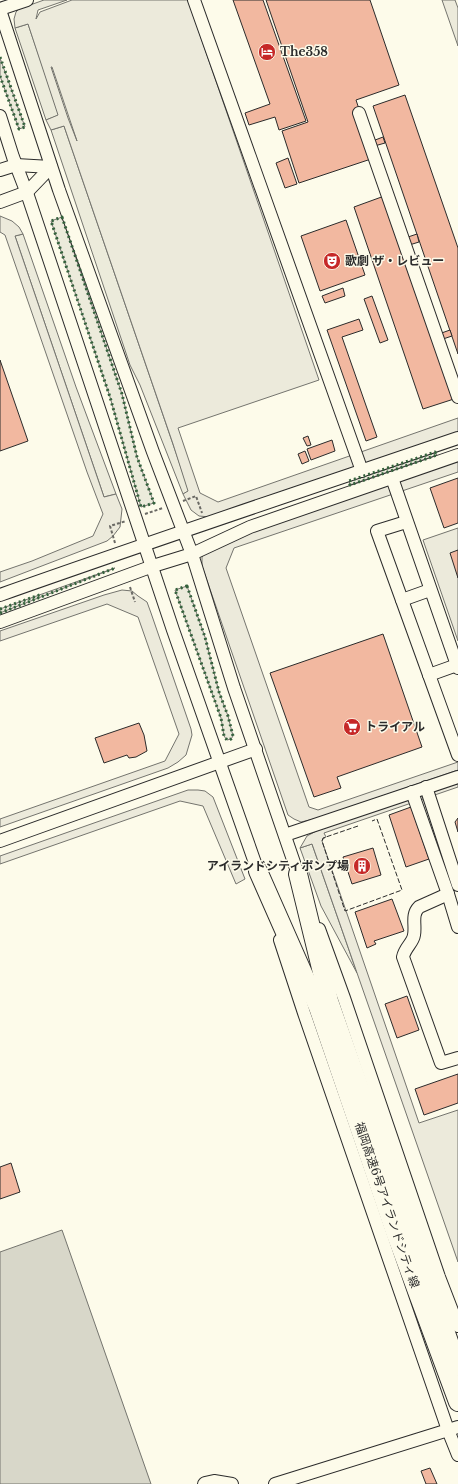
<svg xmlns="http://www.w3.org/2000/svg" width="458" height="1484" font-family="'Libre Baskerville','Noto Sans JP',serif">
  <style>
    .green { fill: #ecebdb; stroke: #74746e }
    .parking { fill: #eceadb; stroke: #74746e; fill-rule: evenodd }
    .water { fill: #d8d7c9; stroke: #74746e }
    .building { fill: #f2b8a0; stroke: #2b2b2b }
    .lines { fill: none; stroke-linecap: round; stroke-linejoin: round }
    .minor-casing { stroke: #2b2b2b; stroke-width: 14 }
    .highway-casing { stroke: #2b2b2b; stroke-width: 20 }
    .path { stroke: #6a6964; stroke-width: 2; stroke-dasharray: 3 2; stroke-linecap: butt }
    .minor { stroke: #fdfbea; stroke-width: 12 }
    .highway { stroke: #fdfbea; stroke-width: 18 }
    .hedge { stroke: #34623c; stroke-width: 3; stroke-dasharray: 2 3; stroke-linecap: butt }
    .fence { stroke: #2b2b2b; stroke-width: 1; stroke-dasharray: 5 2; stroke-linecap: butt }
    .labels { text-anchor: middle; stroke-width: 3; stroke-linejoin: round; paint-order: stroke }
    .poi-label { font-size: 12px; font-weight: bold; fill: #2b2b2b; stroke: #fdfbea; text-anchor: start }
    .street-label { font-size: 12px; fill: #2b2b2b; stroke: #fdfbea }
  </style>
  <rect width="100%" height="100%" fill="#fdfbea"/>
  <g class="green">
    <path d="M28 24 59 115 46 120 15 28Z"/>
    <path d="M0 58 25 127 19 129 0 76Z"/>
    <path d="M64 126 189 491 183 494 140 385 130 365 51 130Z"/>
    <path d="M62 217 122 394 137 457 154 503 141 507 110 397 51 221Z"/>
    <path d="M23 234 76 387 116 494 104 497 15 236Z"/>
    <path d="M435 452 437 455 350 485 349 481Z"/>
    <path d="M115 568 0 613V609Z"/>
    <path d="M187 586 205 637 219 692 228 716 233 736 231 739 227 740 224 736 221 718 175 590Z"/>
    <path d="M312 844 357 973 321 906 300 848Z"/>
  </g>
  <g class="parking">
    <path d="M44 0H67L38 10 36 19 40 12 72 0H188L319 380 178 428 200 493 218 502 458 418V432L224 513 210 517 199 516 191 510 183 494 188 491 173 444 64 126 51 130 46 120 58 115 28 24 15 28 14 19 16 12 19 9ZM51 67H52L77 141 68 118Z"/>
    <path d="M442 0H455L458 8V46Z"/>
    <path d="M0 216 12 221 19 227 23 234 15 236 104 497 116 494 122 509 120 527 113 536 107 541 0 582V572L32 561 93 536 103 514 87 472 5 235 0 232Z"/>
    <path d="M458 460V472L234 548 226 568 309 807 318 810 458 762V770L318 818 301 822 294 819 288 815 202 566V557L208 547Z"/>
    <path d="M458 528V641L423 540Z"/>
    <path d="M122 590 132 591 138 596 147 602 151 613 191 729 192 735 186 755 178 762 168 768 0 827V819L165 761 179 734 138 617 107 604 0 641V631L104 595Z"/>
    <path d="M458 781V787L324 833 326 837 323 839 322 841 419 1123 458 1110V1262L312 844 300 848 307 836 322 828Z"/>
    <path d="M188 790H198L205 791 213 797 245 879 236 884 203 806 180 801 0 864V856Z"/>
  </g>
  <path class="water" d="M62 1230 151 1484H0V1252Z"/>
  <g class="building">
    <path d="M233 0H263L306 121 279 130 275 117 249 125 245 113 270 104Z"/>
    <path d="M266 0H370L399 85 356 100 370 142 383 137 385 143 371 147 374 158 299 183 282 131 308 122Z"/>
    <path d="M405 95 458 248V354L373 106Z"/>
    <path d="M288 158 297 184 285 188 276 163Z"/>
    <path d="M387 195 402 239 417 234 419 242 406 246 436 335 450 330 452 336 437 341 457 398 423 409 354 207Z"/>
    <path d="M346 220 365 275 320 291 301 236Z"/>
    <path d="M343 288 345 296 325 303 322 296Z"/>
    <path d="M372 296 388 340 380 343 364 299Z"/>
    <path d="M359 319 363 330 342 337 377 437 366 441 327 330Z"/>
    <path d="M0 360 28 441 0 451Z"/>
    <path d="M308 436 311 445 307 446 303 438Z"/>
    <path d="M332 440 335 451 311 460 307 449Z"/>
    <path d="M305 451 309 461 302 464 298 454Z"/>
    <path d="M458 478V523L444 528 430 488Z"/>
    <path d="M458 550V578L450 553Z"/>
    <path d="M383 634 422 747 337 777 341 788 314 797 270 673Z"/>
    <path d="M139 723 144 735 147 751 136 757 129 758 127 755 104 763 95 738Z"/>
    <path d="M411 807 429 859 406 867 389 815Z"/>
    <path d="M458 818V832L455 822Z"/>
    <path d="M373 848 381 875 352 884 343 857Z"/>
    <path d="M392 899 404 931 374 941 376 944 367 948 355 912Z"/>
    <path d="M407 996 419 1030 397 1038 385 1004Z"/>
    <path d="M458 1074V1103L424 1115 415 1089Z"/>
    <path d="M11 1163 20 1192 0 1199V1167Z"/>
    <path d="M430 1468 437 1484H426L421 1471Z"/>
  </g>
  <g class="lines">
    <defs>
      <g id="minor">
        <path d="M194 0 362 471"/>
        <path d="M0 9 27 0"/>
        <path d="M0 10 59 190 153 452 192 554 234 688 300 880"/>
        <path d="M359 113 458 397"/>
        <path d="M0 116 13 157 28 196 173 630 260 877"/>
        <path d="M0 170 16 165 51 167"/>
        <path d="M0 202 27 192 51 167"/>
        <path d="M392 478 458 668"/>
        <path d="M406 522 377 531 458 755"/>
        <path d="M0 595C152 541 305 490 458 438"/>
        <path d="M402 600 430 590"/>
        <path d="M0 622 153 566 192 554 250 527 458 455"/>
        <path d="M429 675 457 665"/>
        <path d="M426 787 458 885"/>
        <path d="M412 792 448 894 458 927"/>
        <path d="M285 835 458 777"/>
        <path d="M0 841 256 749"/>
        <path d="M448 894 419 907C411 915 416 925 414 935 413 943 405 947 403 957L441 1063 458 1058"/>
        <path d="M319 929 344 998 439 1277 458 1326"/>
        <path d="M280 940 304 1013 448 1430 458 1455"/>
        <path d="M204 1484 205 1483 214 1481 232 1484"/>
        <path d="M275 1484 458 1427"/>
      </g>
      <g id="highway">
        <path d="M258 871 318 1007 395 1232 458 1402"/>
        <path d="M298 874 329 1001 458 1367"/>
      </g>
    </defs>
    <use href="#minor" class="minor-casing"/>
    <use href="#highway" class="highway-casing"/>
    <g class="path">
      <path d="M183 501 196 496 202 513"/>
      <path d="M145 514 163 508"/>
      <path d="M115 543 110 526 126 521"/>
      <path d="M130 587 135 602"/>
    </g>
    <use href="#minor" class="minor"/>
    <use href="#highway" class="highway"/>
    <g class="hedge">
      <path d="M0 57 25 127 19 129 0 76"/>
      <path d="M62 217 122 394 137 457 154 503 141 507 110 397 51 221Z"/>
      <path d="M435 452 437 455 350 485 349 481Z"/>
      <path d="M187 586 205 637 219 692 228 716 233 736 231 739 227 740 224 736 221 718 175 590Z"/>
      <path d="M0 609 42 594"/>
      <path d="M0 613 115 568"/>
    </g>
    <path class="fence" d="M358 826 323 838 322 841 345 911 402 890 377 819 372 821"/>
  </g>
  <defs>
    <symbol id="hotel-disc" viewBox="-11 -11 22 22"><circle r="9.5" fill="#c62828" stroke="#fdfbea"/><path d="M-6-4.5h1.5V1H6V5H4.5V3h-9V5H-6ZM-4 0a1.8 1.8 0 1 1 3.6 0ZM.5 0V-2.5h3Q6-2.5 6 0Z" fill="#fff"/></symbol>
    <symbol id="theatre-disc" viewBox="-11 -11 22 22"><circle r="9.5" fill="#c62828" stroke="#fdfbea"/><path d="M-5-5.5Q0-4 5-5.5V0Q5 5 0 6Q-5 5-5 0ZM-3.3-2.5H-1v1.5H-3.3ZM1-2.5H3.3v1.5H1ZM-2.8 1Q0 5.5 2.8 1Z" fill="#fff"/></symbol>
    <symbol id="supermarket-disc" viewBox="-11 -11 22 22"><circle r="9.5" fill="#c62828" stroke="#fdfbea"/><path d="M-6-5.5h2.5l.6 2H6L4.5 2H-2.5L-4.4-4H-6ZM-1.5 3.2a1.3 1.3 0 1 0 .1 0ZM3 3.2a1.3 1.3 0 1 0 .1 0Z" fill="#fff"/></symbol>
    <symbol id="building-disc" viewBox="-11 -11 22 22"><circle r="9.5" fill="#c62828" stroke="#fdfbea"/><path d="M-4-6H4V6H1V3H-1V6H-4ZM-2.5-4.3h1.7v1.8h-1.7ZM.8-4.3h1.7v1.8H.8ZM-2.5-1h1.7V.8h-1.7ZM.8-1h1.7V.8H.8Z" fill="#fff"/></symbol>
  </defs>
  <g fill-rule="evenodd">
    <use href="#hotel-disc" x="257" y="42" width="20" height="20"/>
    <use href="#theatre-disc" x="322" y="251" width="20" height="20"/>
    <use href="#supermarket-disc" x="342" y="717" width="20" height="20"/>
    <use href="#building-disc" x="352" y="856" width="20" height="20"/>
  </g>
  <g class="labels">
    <g class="poi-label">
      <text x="280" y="56">The358</text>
      <text x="345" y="265">歌劇 ザ・レビュー</text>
      <text x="365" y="731">トライアル</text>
      <text x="349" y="870" text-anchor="end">アイランドシティポンプ場</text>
    </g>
    <g class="street-label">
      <text transform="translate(387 1205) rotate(71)" y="4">福岡高速6号アイランドシティ線</text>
    </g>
  </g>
</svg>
